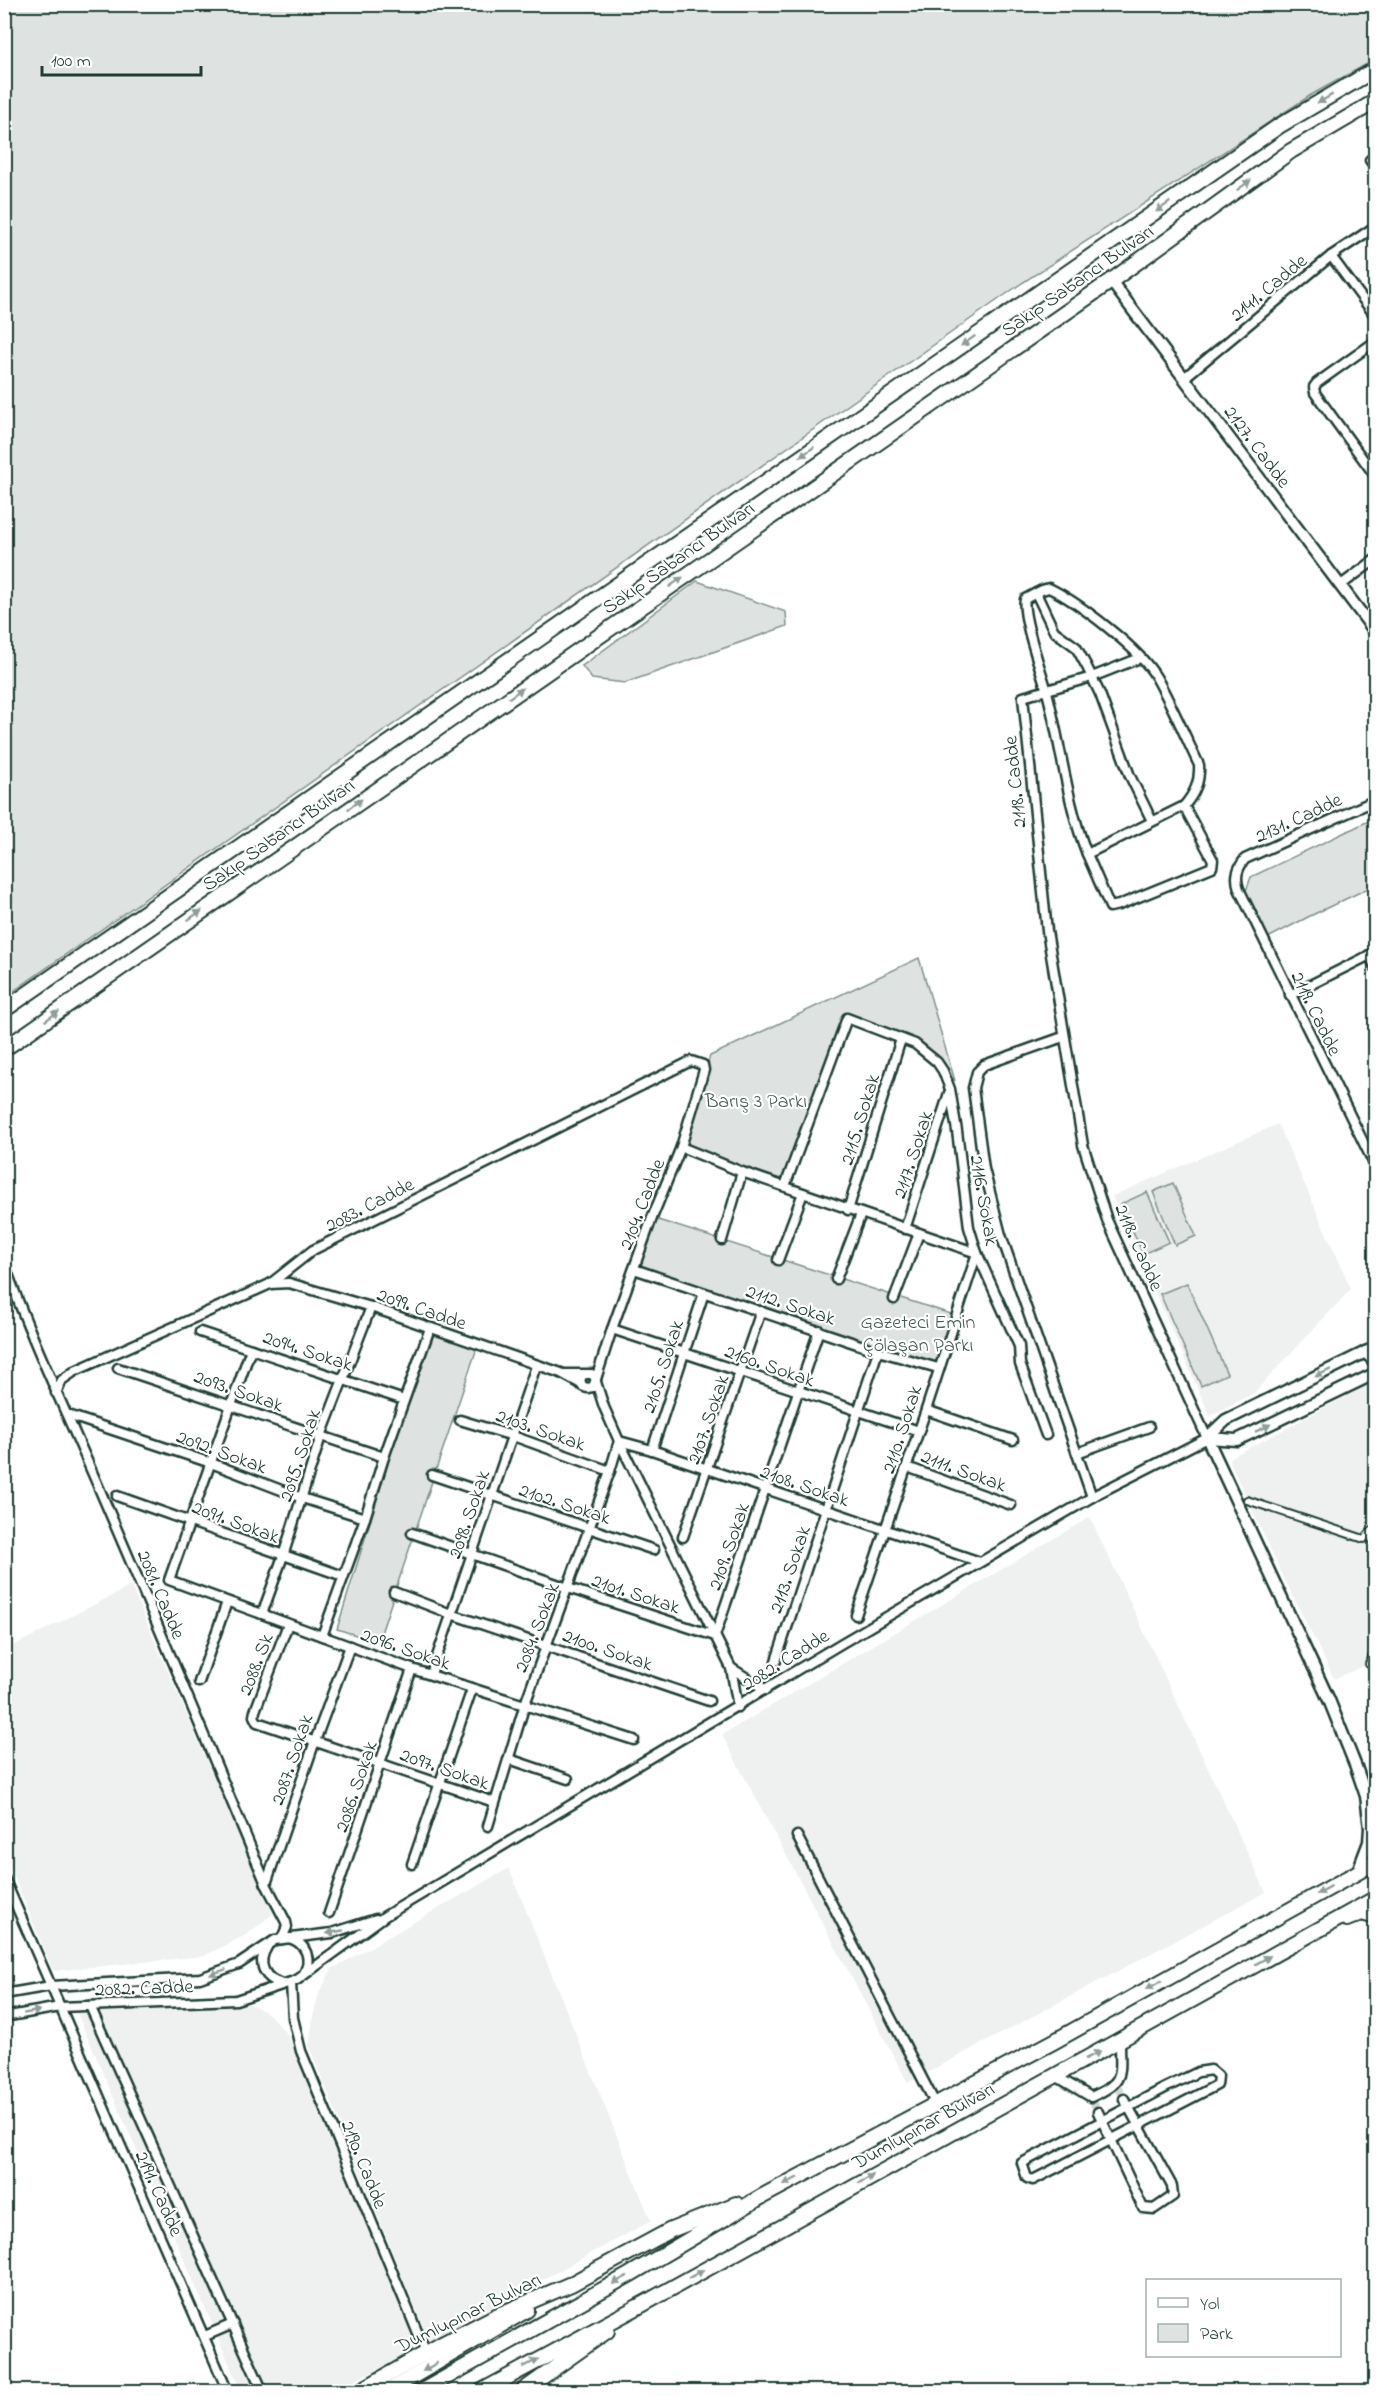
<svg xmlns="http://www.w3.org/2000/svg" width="1380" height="2396" font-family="'Indie Flower',sans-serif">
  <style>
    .built { fill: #eef1f0 }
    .green { fill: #dee3e2; stroke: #7e908b; stroke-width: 1.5 }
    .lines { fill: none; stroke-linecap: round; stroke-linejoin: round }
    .minor-tunnel { stroke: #d2d8d6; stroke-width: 8; stroke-dasharray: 8 4; stroke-linecap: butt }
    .pedestrian-casing { stroke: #1f3d34; stroke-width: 10 }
    .minor-casing { stroke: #1f3d34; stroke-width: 13 }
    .tertiary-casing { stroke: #1f3d34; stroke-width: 15 }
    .primary-casing { stroke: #1f3d34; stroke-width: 18 }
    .trunk-casing { stroke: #1f3d34; stroke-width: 18 }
    .pedestrian { stroke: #fff; stroke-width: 6 }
    .minor { stroke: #fff; stroke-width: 8 }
    .tertiary { stroke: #fff; stroke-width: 10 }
    .primary { stroke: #fff; stroke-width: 14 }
    .trunk { stroke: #fff; stroke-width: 14 }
    .oneway { fill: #8f9e9a }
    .labels { text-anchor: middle; stroke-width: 4.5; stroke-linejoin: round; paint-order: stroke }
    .street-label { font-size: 20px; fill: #1f3d34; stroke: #fff }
    .park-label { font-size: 20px; fill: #455e57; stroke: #fff }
  </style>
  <rect width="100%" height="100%" fill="#fff"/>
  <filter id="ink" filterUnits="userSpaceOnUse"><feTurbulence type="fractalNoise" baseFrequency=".0167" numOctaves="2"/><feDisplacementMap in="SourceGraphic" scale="12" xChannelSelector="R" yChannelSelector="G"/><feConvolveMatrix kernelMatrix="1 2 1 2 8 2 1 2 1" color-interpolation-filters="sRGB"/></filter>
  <g filter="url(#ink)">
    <g class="built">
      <path d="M1278 1124 1351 1289 1254 1393 1210 1416 1112 1196Z"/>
      <path d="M1366 1386 1375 1387V1661L1334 1679 1282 1574 1231 1465 1230 1458Z"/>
      <path d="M1090 1517 1266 1892 908 2083 722 1735Z"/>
      <path d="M131 1586 273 1914 246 1935 204 1956 53 1971 5 1855V1650Z"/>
      <path d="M509 1868 651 2221 429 2341 309 2047 313 2017 319 1993 332 1969Z"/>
      <path d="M251 2004 270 2015 288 2035 417 2350 333 2391H241L77 2013 187 2009Z"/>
    </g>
    <g class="green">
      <path d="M5 4H1375L1376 59 1311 95 1022 283 5 997Z"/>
      <path d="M697 581 786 612 787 626 625 683 592 679 582 666Z"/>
      <path d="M1375 818V885L1308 917 1266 939 1244 896 1251 877Z"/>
      <path d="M919 958 955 1081 937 1062 915 1044 847 1019 785 1186 681 1147 710 1056Z"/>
      <path d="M1173 1183 1196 1236 1175 1245 1153 1192Z"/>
      <path d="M1147 1192 1169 1242 1143 1254 1121 1204Z"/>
      <path d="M652 1218 957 1316 938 1368 634 1269Z"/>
      <path d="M1187 1283 1227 1374 1201 1386 1160 1294Z"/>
      <path d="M430 1328 478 1345 378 1642 337 1629Z"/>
    </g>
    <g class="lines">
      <g class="minor-tunnel">
        <path d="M1117 2086 1124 2099"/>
        <path d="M1092 2099 1098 2112"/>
      </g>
      <defs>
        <g id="pedestrian">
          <path d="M1247 1500 1364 1539 1376 1527"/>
          <path d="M1369 1534 1376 1547"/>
          <path d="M1369 1664 1376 1648"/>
        </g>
        <g id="minor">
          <path d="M1370 160 1376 168"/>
          <path d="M1331 256 1376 317"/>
          <path d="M1376 341 1317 383 1314 387 1315 393 1376 477"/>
          <path d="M1184 378 1331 256 1376 226"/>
          <path d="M1341 585 1376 559"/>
          <path d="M1036 593 1054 631 1076 647 1087 667 1100 694 1130 776 1152 821"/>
          <path d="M1376 800 1245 859C1237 869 1235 877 1239 889L1376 1168"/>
          <path d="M1184 806 1213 860 1212 867 1119 905 1110 907 1087 854Z"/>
          <path d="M1087 854C1066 801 1061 743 1046 688 1041 670 1021 615 1025 599L1042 590 1049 588C1078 602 1140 649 1156 677 1172 705 1185 736 1199 765 1200 782 1195 793 1184 806"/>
          <path d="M1369 955 1376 968"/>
          <path d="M1290 995 1376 952"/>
          <path d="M1063 1037 984 1065 977 1072 973 1088 984 1169 1001 1235 1092 1497"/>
          <path d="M681 1147 742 1172 977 1253 926 1410 856 1615"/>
          <path d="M785 1186 847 1018 915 1044 937 1062 943 1071 950 1089 957 1131 969 1227 977 1253 1019 1346 1020 1364 1046 1435"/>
          <path d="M848 1210 901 1039"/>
          <path d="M905 1229 949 1093"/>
          <path d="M722 1240 742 1172"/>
          <path d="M778 1260 803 1193"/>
          <path d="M4 1263C33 1345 71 1422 105 1502 160 1629 213 1757 266 1884L286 1922 287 1927 282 1938"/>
          <path d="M634 1269 878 1351 938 1368"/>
          <path d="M836 1279 861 1214"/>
          <path d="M270 1284 289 1283 371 1307 561 1373 581 1384"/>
          <path d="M894 1299 919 1233"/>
          <path d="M612 1329 919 1431"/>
          <path d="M200 1332 404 1400"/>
          <path d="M251 1349 169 1580 412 1669 634 1740"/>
          <path d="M118 1368 384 1457"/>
          <path d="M564 1374H592L596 1379 593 1387 587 1388 582 1386 580 1379 583 1375"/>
          <path d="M596 1382 604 1407 619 1441 731 1668 738 1707"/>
          <path d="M56 1393 62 1380 75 1371 270 1284 313 1250 691 1061 703 1065 704 1070 681 1147 652 1218 612 1329 596 1379"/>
          <path d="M926 1410 1013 1440"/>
          <path d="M68 1415 211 1463 302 1498 365 1518"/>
          <path d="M460 1420 513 1436 610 1471"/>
          <path d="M652 1450 704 1293"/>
          <path d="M1077 1453 1149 1427"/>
          <path d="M907 1467 1011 1505"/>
          <path d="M432 1475 654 1550"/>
          <path d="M117 1496 343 1576"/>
          <path d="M412 1533 568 1588 715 1636 819 1330"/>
          <path d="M683 1537 761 1311"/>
          <path d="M394 1592 451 1614 709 1701"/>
          <path d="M262 1614 283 1556 321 1436 371 1307"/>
          <path d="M288 1624 255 1711 254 1716 257 1722 494 1802"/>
          <path d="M322 1636 365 1518 384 1457 430 1328"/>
          <path d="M776 1661 878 1351"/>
          <path d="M731 1668 766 1690"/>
          <path d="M431 1674 536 1366"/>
          <path d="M199 1682 227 1602"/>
          <path d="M509 1759 568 1779"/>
          <path d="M488 1826 525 1704 610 1471 619 1441 652 1450 980 1562"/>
          <path d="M797 1836 936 2105"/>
          <path d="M412 1864 472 1689"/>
          <path d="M4 1878 228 2392"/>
          <path d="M266 1884 315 1741 350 1646"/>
          <path d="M329 1913 412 1669"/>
          <path d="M289 1938C306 1943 313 1959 303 1975"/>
          <path d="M267 1947C256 1964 265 1980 283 1984"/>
          <path d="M291 1983 293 2018 301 2051 426 2353"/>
          <path d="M4 1994 51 1986 200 1978 239 1964 275 1940 332 1933 376 1919"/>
          <path d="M90 2006 263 2392"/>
          <path d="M4 2017 60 2007 236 2000 297 1980 385 1916 842 1643 1099 1493 1207 1438 1107 1220 1083 1145 1047 931 1023 697 1092 677 1140 658"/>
          <path d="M1211 2070 1218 2076 1217 2085 1033 2180 1027 2178 1022 2163 1167 2087 1198 2072Z"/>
          <path d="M1054 2075 1091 2097C1126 2082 1120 2075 1120 2041"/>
          <path d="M1098 2112 1143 2208 1154 2209 1173 2196 1172 2186 1124 2099"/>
          <path d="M205 2336 233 2324"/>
        </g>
        <g id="tertiary">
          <path d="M1111 281 1376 633"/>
          <path d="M1365 1352 1376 1363"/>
          <path d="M1207 1438 1329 1700 1356 1767 1366 1796 1370 1828 1369 1842 1358 1871"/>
          <path d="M1207 1438 1226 1420 1376 1347"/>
          <path d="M1207 1438 1237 1440 1376 1373"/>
        </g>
        <g id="primary">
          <path d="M4 1010 1279 126 1376 69"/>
          <path d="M4 1049 1111 281 1291 151 1376 101"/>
          <path d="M1347 1919 1362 1913 1376 1917"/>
        </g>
        <g id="trunk">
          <path d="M358 2392 442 2344 496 2316 571 2284 671 2230 736 2204"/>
          <path d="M386 2392 527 2310"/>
          <path d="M420 2392 629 2275 761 2197 1053 2042 1376 1862"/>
          <path d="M480 2392 645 2303 1376 1898"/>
          <path d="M521 2392 607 2331"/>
        </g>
      </defs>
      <use href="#pedestrian" class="pedestrian-casing"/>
      <use href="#minor" class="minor-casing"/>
      <use href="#tertiary" class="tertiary-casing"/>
      <use href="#primary" class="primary-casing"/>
      <use href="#trunk" class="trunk-casing"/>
      <use href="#pedestrian" class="pedestrian"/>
      <use href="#minor" class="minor"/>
      <use href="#tertiary" class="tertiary"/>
      <use href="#primary" class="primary"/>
      <use href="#trunk" class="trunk"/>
    </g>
    <defs><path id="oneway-solid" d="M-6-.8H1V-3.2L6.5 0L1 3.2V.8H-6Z" transform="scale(1.5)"/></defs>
    <g class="oneway">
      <use href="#oneway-solid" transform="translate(1325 99) rotate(149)"/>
      <use href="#oneway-solid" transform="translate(1244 185) rotate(-36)"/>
      <use href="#oneway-solid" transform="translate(1163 207) rotate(145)"/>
      <use href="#oneway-solid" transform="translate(968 341) rotate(145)"/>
      <use href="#oneway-solid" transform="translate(807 452) rotate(145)"/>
      <use href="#oneway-solid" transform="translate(676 582) rotate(-35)"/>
      <use href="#oneway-solid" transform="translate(516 693) rotate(-35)"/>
      <use href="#oneway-solid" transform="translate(355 804) rotate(-35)"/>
      <use href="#oneway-solid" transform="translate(195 915) rotate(-35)"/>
      <use href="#oneway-solid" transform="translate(52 1016) rotate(-35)"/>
      <use href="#oneway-solid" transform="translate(1323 1373) rotate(154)"/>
      <use href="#oneway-solid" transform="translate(1263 1428) rotate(-26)"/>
      <use href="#oneway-solid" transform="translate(1324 1890) rotate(151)"/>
      <use href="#oneway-solid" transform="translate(335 1932) rotate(169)"/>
      <use href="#oneway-solid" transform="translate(1263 1960) rotate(-29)"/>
      <use href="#oneway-solid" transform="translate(218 1972) rotate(161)"/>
      <use href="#oneway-solid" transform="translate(1154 1985) rotate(151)"/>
      <use href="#oneway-solid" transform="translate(32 2012) rotate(-10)"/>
      <use href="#oneway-solid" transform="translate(1093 2055) rotate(-27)"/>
      <use href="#oneway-solid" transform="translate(866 2179) rotate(-29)"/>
      <use href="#oneway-solid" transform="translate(791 2181) rotate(152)"/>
      <use href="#oneway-solid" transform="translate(696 2274) rotate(-29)"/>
      <use href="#oneway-solid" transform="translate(620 2280) rotate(151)"/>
      <use href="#oneway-solid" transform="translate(531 2363) rotate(-28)"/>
      <use href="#oneway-solid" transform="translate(430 2367) rotate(151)"/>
    </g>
  </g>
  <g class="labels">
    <g class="street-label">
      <text transform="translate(1077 280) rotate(-35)" y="7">Sakıp Sabancı Bulvarı</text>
      <text transform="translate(1268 287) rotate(-40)" y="7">2141. Cadde</text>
      <text transform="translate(1258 446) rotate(53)" y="7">2127. Cadde</text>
      <text transform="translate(678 557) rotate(-35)" y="7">Sakıp Sabancı Bulvarı</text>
      <text transform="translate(1014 782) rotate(-96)" y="7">2118. Cadde</text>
      <text transform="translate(1298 817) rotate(-25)" y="7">2131. Cadde</text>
      <text transform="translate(278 834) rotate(-35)" y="7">Sakıp Sabancı Bulvarı</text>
      <text transform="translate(1317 1013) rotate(64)" y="7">2119. Cadde</text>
      <text transform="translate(859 1119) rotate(-73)" y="7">2115. Sokak</text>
      <text transform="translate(912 1154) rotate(-72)" y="7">2117. Sokak</text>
      <text transform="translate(985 1200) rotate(80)" y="7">2116. Sokak</text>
      <text transform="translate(369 1204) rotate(-27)" y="7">2083. Cadde</text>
      <text transform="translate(641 1204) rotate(-69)" y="7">2104. Cadde</text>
      <text transform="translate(1140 1247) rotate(66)" y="7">2118. Cadde</text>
      <text transform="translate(791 1304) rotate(18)" y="7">2112. Sokak</text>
      <text transform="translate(422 1308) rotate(19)" y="7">2099. Cadde</text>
      <text transform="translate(308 1350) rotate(18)" y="7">2094. Sokak</text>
      <text transform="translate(770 1365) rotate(19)" y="7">2160. Sokak</text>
      <text transform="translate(662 1366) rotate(-72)" y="7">2105. Sokak</text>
      <text transform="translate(239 1390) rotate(19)" y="7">2093. Sokak</text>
      <text transform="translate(707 1419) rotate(-71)" y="7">2107. Sokak</text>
      <text transform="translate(541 1429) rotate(19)" y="7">2103. Sokak</text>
      <text transform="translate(901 1429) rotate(-72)" y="7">2110. Sokak</text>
      <text transform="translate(222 1451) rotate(20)" y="7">2092. Sokak</text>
      <text transform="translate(299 1455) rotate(-72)" y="7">2095. Sokak</text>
      <text transform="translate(964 1470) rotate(20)" y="7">2111. Sokak</text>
      <text transform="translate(805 1485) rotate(19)" y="7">2108. Sokak</text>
      <text transform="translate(565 1503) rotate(18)" y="7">2102. Sokak</text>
      <text transform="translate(468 1514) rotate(-71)" y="7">2098. Sokak</text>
      <text transform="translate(236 1521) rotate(20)" y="7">2091. Sokak</text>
      <text transform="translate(728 1546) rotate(-71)" y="7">2109. Sokak</text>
      <text transform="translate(789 1569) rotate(-71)" y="7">2113. Sokak</text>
      <text transform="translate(636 1593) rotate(18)" y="7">2101. Sokak</text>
      <text transform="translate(162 1594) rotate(67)" y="7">2081. Cadde</text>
      <text transform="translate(536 1627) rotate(-69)" y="7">2084. Sokak</text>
      <text transform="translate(406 1648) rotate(19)" y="7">2096. Sokak</text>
      <text transform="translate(608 1649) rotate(19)" y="7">2100. Sokak</text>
      <text transform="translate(785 1659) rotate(-32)" y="7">2082. Cadde</text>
      <text transform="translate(255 1664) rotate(-69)" y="7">2088. Sk</text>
      <text transform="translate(291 1759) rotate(-71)" y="7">2087. Sokak</text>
      <text transform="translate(445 1768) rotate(19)" y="7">2097. Sokak</text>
      <text transform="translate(355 1786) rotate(-71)" y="7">2086. Sokak</text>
      <text transform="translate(144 1987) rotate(-2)" y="7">2082. Cadde</text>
      <text transform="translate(923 2125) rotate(-29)" y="7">Dumlupınar Bulvarı</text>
      <text transform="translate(365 2164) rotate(68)" y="7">2190. Cadde</text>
      <text transform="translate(160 2193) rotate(66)" y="7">2191. Cadde</text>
      <text transform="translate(468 2312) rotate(-26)" y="7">Dumlupınar Bulvarı</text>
    </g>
    <g class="park-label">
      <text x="756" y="1107">Barış 3 Parkı</text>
      <text x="918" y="1328">Gazeteci Emin<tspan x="918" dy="23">Çölaşan Parkı</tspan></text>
    </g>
  </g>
  <rect width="1380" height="2396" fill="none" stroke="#fff" stroke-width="24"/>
  <rect x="12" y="12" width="1356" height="2372" fill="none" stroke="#1f3d34" stroke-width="2" filter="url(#ink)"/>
  <rect x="1146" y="2279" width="195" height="78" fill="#ffffff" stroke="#a5b1ae" stroke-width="1.5"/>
  <rect x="1158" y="2298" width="30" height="9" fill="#ffffff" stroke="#a5b1ae" stroke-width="1.5"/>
  <text x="1200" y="2309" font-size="18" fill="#1f3d34">Yol</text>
  <rect x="1158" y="2324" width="30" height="18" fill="#dee3e2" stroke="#a5b1ae" stroke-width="1.5"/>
  <text x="1200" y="2339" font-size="18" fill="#1f3d34">Park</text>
  <path d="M42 66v9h159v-9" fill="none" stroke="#1f3d34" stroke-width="3"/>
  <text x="51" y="66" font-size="18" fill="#1f3d34" stroke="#ffffff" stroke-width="4.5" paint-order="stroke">100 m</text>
</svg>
